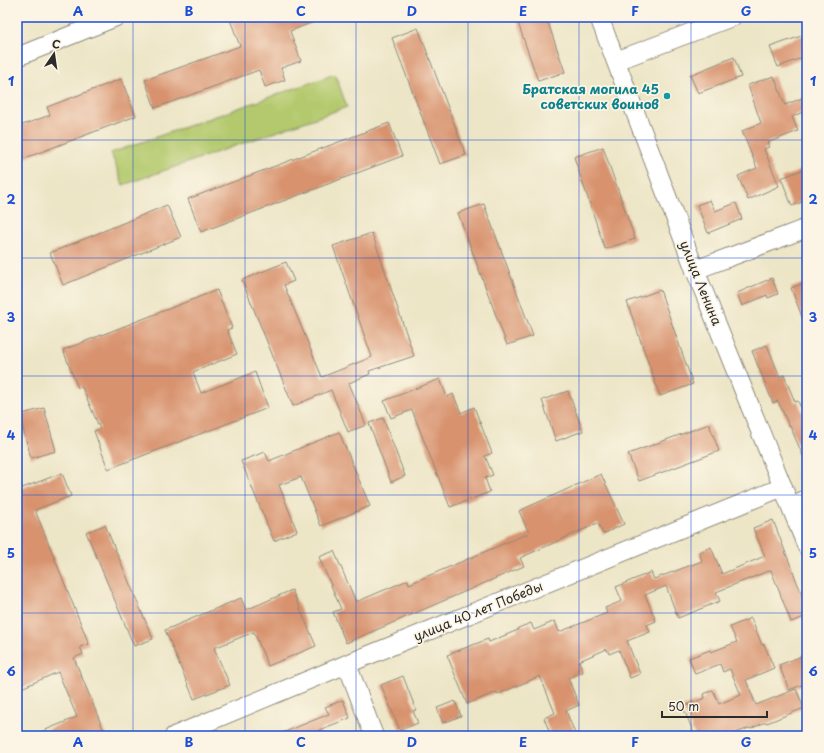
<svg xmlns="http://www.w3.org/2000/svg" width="824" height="753" font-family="'Playpen Sans',sans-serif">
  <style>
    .green { fill: #b4c96d; stroke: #707a4c }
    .building { fill: #d8936e }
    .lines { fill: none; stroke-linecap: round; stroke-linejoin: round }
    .minor-casing { stroke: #8c8878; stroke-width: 20 }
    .minor { stroke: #fff; stroke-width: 18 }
    .grid { fill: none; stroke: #1d4ed8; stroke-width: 1; stroke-opacity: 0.55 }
    .culture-dot { fill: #0f9aa8; stroke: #fcf5e5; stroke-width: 1.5 }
    .labels { text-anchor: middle; stroke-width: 3.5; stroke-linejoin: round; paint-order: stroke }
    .culture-label { font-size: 13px; font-weight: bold; fill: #0d838f; stroke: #fcf5e5; text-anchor: end }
    .street-label { font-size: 13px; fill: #2b2b2b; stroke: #fcf5e5 }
    .neatline { fill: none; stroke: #1d4ed8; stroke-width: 1.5 }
    .grid-label { font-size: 13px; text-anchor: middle; font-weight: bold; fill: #1d4ed8 }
  </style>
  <rect width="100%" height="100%" fill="#fcf5e5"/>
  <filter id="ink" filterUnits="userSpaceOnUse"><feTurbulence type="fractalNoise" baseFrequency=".025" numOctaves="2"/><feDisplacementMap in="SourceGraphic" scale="8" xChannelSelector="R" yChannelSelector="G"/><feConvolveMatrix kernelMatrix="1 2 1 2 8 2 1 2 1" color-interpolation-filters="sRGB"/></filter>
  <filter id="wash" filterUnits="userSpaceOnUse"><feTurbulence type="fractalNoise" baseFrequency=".012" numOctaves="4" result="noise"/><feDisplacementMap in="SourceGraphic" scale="16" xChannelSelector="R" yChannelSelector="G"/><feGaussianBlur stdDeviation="0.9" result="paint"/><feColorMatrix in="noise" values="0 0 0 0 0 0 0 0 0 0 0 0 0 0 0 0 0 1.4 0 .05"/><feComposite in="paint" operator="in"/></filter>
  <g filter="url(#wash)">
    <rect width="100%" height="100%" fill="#ece5c6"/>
    <path class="green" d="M335 74 347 107 123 185 111 153Z"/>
    <g id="blocks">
      <g class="building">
        <path d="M229 17H324V18L290 31 301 61 281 68 285 80 265 87 259 70 155 108 145 80 240 46Z"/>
        <path d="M516 17H546L565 72 538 81Z"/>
        <path d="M418 28 466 155 440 164 392 38Z"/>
        <path d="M807 34V56L778 67 770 47Z"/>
        <path d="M734 57 741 77 698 93 690 75Z"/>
        <path d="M774 76 785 105 807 96V110L792 117 798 131 767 143 769 147 764 149 779 186 748 200 738 176 757 168 742 131 761 123 748 85Z"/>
        <path d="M121 79 136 116 17 161V127L50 115 47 107Z"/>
        <path d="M389 123 402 156 201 232 188 199Z"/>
        <path d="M603 147 635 239 605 249 574 157Z"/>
        <path d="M807 168V200L792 206 781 178Z"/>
        <path d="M710 200 715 211 736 203 742 219 708 233 697 205Z"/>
        <path d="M484 204 533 336 507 345 458 213Z"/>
        <path d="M167 205 181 237 63 285 50 253Z"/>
        <path d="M372 233 414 356 369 371 370 374 349 383 366 425 348 432 331 390 293 406 242 280 286 262 294 281 284 285 322 377 372 357 333 246Z"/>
        <path d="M772 278 778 294 768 298 767 295 742 306 737 293Z"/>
        <path d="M807 282V327H806L791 288Z"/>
        <path d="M217 290 232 328 227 330 237 354 193 372 201 393 255 372 268 408 108 469 94 431 100 429 82 387 78 388 63 350Z"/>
        <path d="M660 290 693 384 660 396 627 302Z"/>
        <path d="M767 345 780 377 784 375 795 402 798 401 807 423V465L790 426H789L778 401 773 403 752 351Z"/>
        <path d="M440 379 447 397 453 394 461 413 474 407 492 453 485 456 493 475 485 478 490 492 450 507 412 410 391 418 384 401Z"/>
        <path d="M568 391 583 431 556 441 542 400Z"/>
        <path d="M44 408 56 451 31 458 19 415Z"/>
        <path d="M383 418 405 476 391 482 369 423Z"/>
        <path d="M709 424 719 451 639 481 628 454Z"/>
        <path d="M339 432 370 506 321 526 301 477 279 485 297 531 274 541 241 461 265 452 269 461Z"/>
        <path d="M62 473 71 496 35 510 89 644 80 647 83 654 74 658 106 736H31L77 717 58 672 17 690V490Z"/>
        <path d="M601 474 624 524 603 534 598 523 520 558 524 566 346 643 333 612 341 609 319 557 334 551 356 602 408 580 409 584 529 533 519 511Z"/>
        <path d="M773 520 807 608V616L791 622 771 570 716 592 720 601 678 618 666 586 645 595 656 621 647 625 650 632 627 641 640 674 630 678 619 650 609 654 607 649 579 661 583 672 568 678 579 705 566 711 576 736H551L544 718 555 713 540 676 498 694 497 692 467 704 447 655 488 639 489 642 518 630V628L531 623 534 630 555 621 559 632 607 613 605 608 622 601 616 587 651 572 654 579 702 561 699 552 711 547 722 574 765 556 753 528Z"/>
        <path d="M105 525 153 639 134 646 86 532Z"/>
        <path d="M292 590 316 646 268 666 254 632 214 648 230 685 194 699 165 630 241 598 246 610Z"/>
        <path d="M751 618 762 645 764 644 774 668 746 680 756 705 796 689 804 708 767 723 766 722 750 729 749 728 728 736H695L683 707 705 698 704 694 713 690 719 704 741 695 730 669 723 672 720 664 695 674 689 658 710 650 711 652 737 642 730 627Z"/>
        <path d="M807 654V683L789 690 779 665Z"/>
        <path d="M403 676 416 710 413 711 418 723 400 730 381 685Z"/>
        <path d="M343 700 350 718 319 730 322 736H275L329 714 325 707Z"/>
        <path d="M455 701 461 716 443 723 437 708Z"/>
      </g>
    </g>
  </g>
  <g filter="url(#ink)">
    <use href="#blocks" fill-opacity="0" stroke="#8c8878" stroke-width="1"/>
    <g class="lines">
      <defs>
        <g id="minor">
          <path d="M599 17 695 270 807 547"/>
          <path d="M17 57 116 17"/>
          <path d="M616 61 732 17"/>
          <path d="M695 270 807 228"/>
          <path d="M791 506 807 499"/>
          <path d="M347 664 374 736"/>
          <path d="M174 736 347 664 783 487"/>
        </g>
      </defs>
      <use href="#minor" class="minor-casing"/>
      <use href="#minor" class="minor"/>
    </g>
  </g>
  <path class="grid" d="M133 17V736M245 17V736M356 17V736M468 17V736M579 17V736M691 17V736M17 140H807M17 258H807M17 376H807M17 495H807M17 613H807"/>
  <circle class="culture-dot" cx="667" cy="96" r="4"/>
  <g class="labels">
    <g class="culture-label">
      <text x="659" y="94">Братская могила 45<tspan x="659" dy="15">советских воинов</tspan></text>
    </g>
    <g class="street-label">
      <text transform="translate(701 283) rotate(68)" y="5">улица Ленина</text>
      <text transform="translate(478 611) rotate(-22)" y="5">улица 40 лет Победы</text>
    </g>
  </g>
  <rect width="824" height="753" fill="none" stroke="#fcf5e5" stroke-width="44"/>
  <g transform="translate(54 54) rotate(13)" stroke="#fcf5e5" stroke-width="3" paint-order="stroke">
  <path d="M0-3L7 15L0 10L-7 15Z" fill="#2b2b2b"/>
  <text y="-6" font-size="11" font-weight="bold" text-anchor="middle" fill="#2b2b2b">С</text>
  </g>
  <path d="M662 711v6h105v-6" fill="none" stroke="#2b2b2b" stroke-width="2"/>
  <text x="668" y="711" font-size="12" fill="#2b2b2b" stroke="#fcf5e5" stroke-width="3" paint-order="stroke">50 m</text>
  <rect x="22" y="22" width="780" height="709" class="neatline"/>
  <g class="grid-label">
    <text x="78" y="16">A</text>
    <text x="189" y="16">B</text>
    <text x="301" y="16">C</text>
    <text x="412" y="16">D</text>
    <text x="523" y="16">E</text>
    <text x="635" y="16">F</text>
    <text x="746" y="16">G</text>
    <text x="11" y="86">1</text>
    <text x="813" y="86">1</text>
    <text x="11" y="204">2</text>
    <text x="813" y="204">2</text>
    <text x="11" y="322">3</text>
    <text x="813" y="322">3</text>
    <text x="11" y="440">4</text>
    <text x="813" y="440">4</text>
    <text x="11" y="558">5</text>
    <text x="813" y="558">5</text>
    <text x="11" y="676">6</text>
    <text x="813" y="676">6</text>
    <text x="78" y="747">A</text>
    <text x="189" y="747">B</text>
    <text x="301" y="747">C</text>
    <text x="412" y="747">D</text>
    <text x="523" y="747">E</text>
    <text x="635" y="747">F</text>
    <text x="746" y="747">G</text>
  </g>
</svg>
